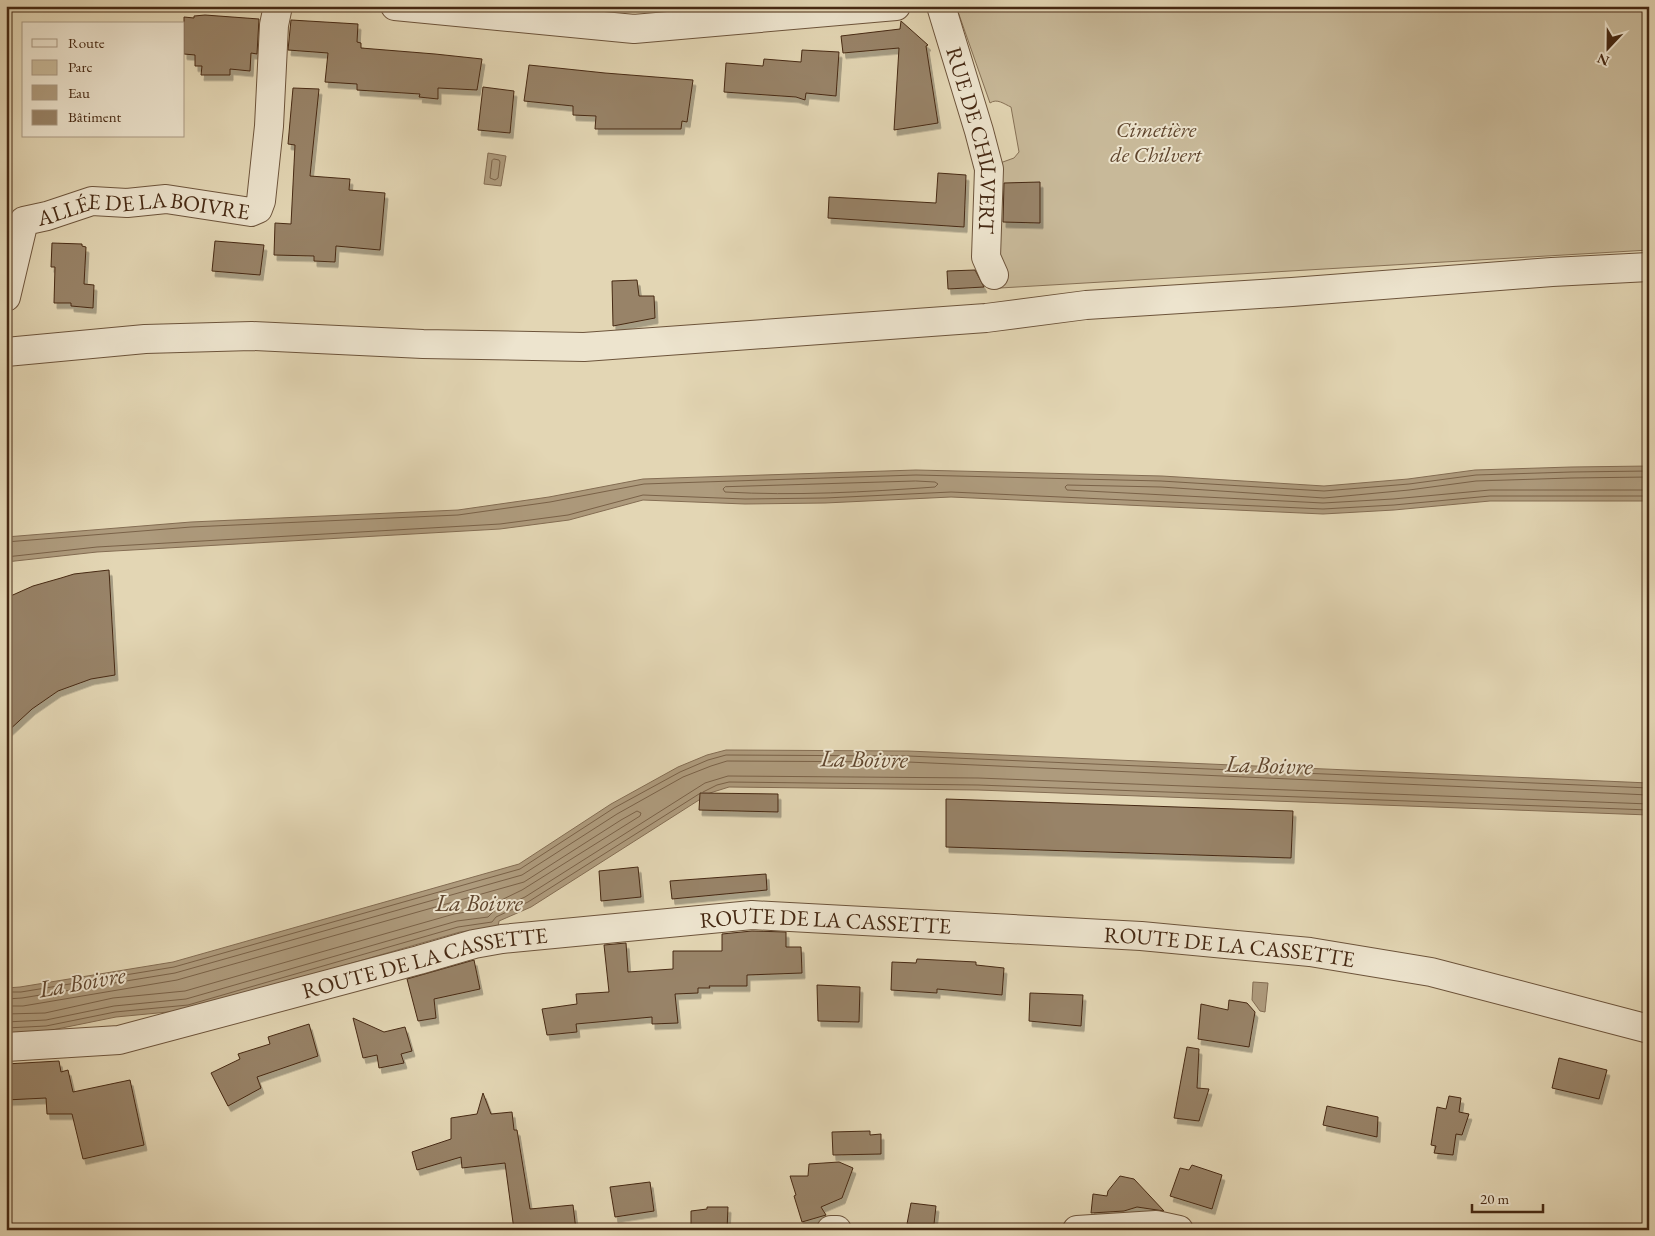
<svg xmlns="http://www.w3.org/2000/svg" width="1655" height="1236" font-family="'EB Garamond',serif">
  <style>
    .green { fill: #c8b999; stroke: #877156 }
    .water { fill: #ae9b7d; stroke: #846d53 }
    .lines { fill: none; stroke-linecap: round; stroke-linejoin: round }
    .shore { stroke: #7a6248; stroke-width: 1 }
    .building { fill: #988367; stroke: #462913; filter: url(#shadow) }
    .minor-casing { stroke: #6d543b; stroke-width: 30 }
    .minor { stroke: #ede4ce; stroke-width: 28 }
    .labels { text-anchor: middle; stroke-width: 4; stroke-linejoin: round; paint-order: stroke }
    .park-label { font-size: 22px; font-style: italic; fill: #60462e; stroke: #ede4ce }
    .street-label { font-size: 22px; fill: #462913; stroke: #ede4ce }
    .water-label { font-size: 24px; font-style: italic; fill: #60462e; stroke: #ede4ce }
  </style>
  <defs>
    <filter id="shadow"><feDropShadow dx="3" dy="5.5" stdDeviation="0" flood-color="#0004"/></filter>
  </defs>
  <rect width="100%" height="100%" fill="#e3d6b4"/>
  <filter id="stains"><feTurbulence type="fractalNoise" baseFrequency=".004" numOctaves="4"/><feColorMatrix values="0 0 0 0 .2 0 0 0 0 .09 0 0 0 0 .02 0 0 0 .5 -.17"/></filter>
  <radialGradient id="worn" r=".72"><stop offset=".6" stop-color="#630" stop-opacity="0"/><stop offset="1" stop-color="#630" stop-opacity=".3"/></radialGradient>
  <path class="green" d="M956 6H1649V250L1000 288V163L1014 158 1019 152 1011 107C1004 104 997 98 990 103Z"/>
  <g class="water">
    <path d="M488 153 506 156 501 186 484 184Z"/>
    <path d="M1649 466V501H1490L1394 510 1323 514 951 497 825 503 745 504 643 500 569 520 500 529 97 552 6 562V537L191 522 458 510 549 497 643 479 672 478 916 470 1162 476 1324 486 1408 479 1475 470 1571 467Z"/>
    <path d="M726 750 908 751 1649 783V815L978 790 729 787 710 793 531 907 499 921 498 927 460 932 189 1010 116 1017 47 1031 6 1033V988L20 987 173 962 519 864 611 804 678 767 707 755Z"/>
    <path d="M1253 982 1268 983 1265 1012 1260 1011 1252 1000Z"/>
  </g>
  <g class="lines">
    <g class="shore">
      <path d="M494 159 499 160 500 162 498 178 495 180 490 178 492 161Z"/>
      <path d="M1649 477 1571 478 1476 481 1409 490 1324 498 1161 487 1067 485 1065 487 1067 490 1323 503 1393 499 1490 490H1649"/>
      <path d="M916 481 935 482 938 484 935 487C866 492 795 496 725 492L723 489 725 487Z"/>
      <path d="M6 542 191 527 458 515 550 502 644 484 673 483 916 475 1161 481 1324 491 1409 484 1476 475 1571 472 1649 471"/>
      <path d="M6 557 97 547 500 524 568 515 643 495 745 499 825 498 951 492 1323 509 1394 505 1490 496H1649"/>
      <path d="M703 792 717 785 729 782 978 785 1649 810"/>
      <path d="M6 992H21L174 967 520 869 614 808 680 772 708 760 726 755 908 756 1649 788"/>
      <path d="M6 999 22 998 175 973 522 875 617 814 683 777 711 766 727 761 908 762 1649 795"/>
      <path d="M6 1006H23L177 980 524 882 621 820 637 811 641 813 640 816 522 890 491 905 484 909 454 914 185 991 113 998 45 1013 6 1014"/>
      <path d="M6 1022 46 1020 114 1006 186 999 457 921 488 917 494 911 525 897 705 783 728 776 978 778 1649 804"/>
      <path d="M6 1028 46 1026 115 1012 188 1005 458 927 492 922 496 917 528 902 699 794"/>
    </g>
  </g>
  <g class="building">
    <path d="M205 15 259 19 257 54 251 53 250 71 230 69V75H201L202 66H195V55L184 54V17L194 18V16Z"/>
    <path d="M291 20 358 24 357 42 361 43V48L435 54 482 59 477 90 438 88V99L419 97 420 94 357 90V84L325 82 328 53 288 50Z"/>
    <path d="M901 21 928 45 926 46 938 123 894 130 899 48 843 53 841 36 900 29Z"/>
    <path d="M802 50 839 52 836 96 806 93 805 100 796 97 724 92 726 63 763 66 764 59 801 62Z"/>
    <path d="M529 65 605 73 693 80 687 122 682 121 681 129H595L596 116 573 115V106L524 101Z"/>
    <path d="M483 87 514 91 510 133 478 130Z"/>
    <path d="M293 88 319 89 310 176 350 179 349 190 385 193 380 250 336 246 335 262 314 261V256L274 255 275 223 291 224 295 145 288 144Z"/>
    <path d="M938 173 966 175 964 227 828 218 829 197 936 203Z"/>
    <path d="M1040 182V223L1003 222 1004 183Z"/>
    <path d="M215 241 264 245 260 275 212 271Z"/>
    <path d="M52 243 82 244V246L86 247 84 284 94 285 93 308 71 306V303H54L55 267H51Z"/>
    <path d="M975 270 984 287 948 289 947 271Z"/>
    <path d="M637 280 639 296H654L655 318 613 326 612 281Z"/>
    <path d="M109 570 115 675 91 679 58 691 32 709 6 733V598L33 586 61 578 74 574Z"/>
    <path d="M700 793 778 794V812L699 810Z"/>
    <path d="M946 799 1293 811 1291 858 946 847Z"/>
    <path d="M638 867 641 897 601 901 599 871Z"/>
    <path d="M766 874 767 890 672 899 670 881Z"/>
    <path d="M752 931 786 932V947H801L802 973 747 975V986H709L710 988H698V993L675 994 678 1023 652 1024V1017L576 1024 577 1032 547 1035 542 1009 577 1004 576 994 609 992 604 945 626 943 628 972 673 969V951H722V934Z"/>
    <path d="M917 959 976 962V965L1004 968 1002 995 937 989V993L891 990 892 962 916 963Z"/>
    <path d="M474 960 480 989 434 999 436 1018 418 1021 407 979Z"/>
    <path d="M817 985 860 987 859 1022 818 1021Z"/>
    <path d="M1030 993 1083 995 1081 1026 1029 1021Z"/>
    <path d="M1229 1000 1247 1003 1255 1012 1249 1047 1198 1039 1201 1004 1228 1010Z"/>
    <path d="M353 1018 384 1032 405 1027 412 1051 401 1054 404 1063 379 1068 377 1055 363 1058Z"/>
    <path d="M309 1024 318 1056 257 1077 261 1088 228 1106 211 1073 240 1059 238 1054 270 1044 268 1037Z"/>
    <path d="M1187 1047 1199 1049 1197 1088 1209 1089 1199 1121 1174 1118Z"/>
    <path d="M1559 1058 1607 1070 1599 1099 1552 1088Z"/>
    <path d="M59 1061 61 1072 68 1070 73 1092 130 1080 144 1145 83 1159 72 1114H47L46 1098 6 1100V1064Z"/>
    <path d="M483 1093 491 1114 512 1112 514 1130H517L530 1209 573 1205 576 1230H514L505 1163 462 1168 461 1157 417 1170 412 1152 451 1139V1118L477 1114Z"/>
    <path d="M1449 1096 1461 1098 1459 1112 1469 1114 1462 1135 1456 1134 1453 1155 1434 1153 1436 1146 1431 1145 1437 1107 1446 1109Z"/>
    <path d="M1327 1106 1378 1117 1377 1137 1323 1125Z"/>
    <path d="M870 1131V1135L881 1134V1154L833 1155 832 1132Z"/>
    <path d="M839 1162 853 1168 842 1198 821 1207 826 1215 802 1222 794 1196 796 1195 790 1176H808L809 1164Z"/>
    <path d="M1192 1165 1222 1175 1212 1209 1170 1196 1180 1168 1189 1170Z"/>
    <path d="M1120 1176 1134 1179 1164 1211 1137 1207 1124 1211 1091 1213 1093 1194 1107 1196 1108 1191Z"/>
    <path d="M650 1182 654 1211 615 1217 610 1187Z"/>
    <path d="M911 1203 936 1206 934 1224H907Z"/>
    <path d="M707 1207H728L727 1230H691V1211L707 1209Z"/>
  </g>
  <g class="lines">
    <defs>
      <g id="minor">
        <path d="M395 6 634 29 896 6"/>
        <path id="s1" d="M941 6 979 131 989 169 986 257 994 275"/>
        <path id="s2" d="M6 297 24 221 47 216 92 201 127 203 166 199 251 212 258 209 261 201 269 126 274 25 278 6"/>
        <path d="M6 352 145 339 252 336 423 344 584 347 986 318 1086 305 1292 292 1552 272 1649 267"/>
        <path id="s3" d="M6 1047 119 1040 419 960 474 944 502 939 752 915 1141 936 1310 952 1431 972 1649 1029"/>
        <path d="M831 1230H837"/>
        <path d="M1077 1230 1156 1225 1179 1230"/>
      </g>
    </defs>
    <use href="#minor" class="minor-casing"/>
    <use href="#minor" class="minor"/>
  </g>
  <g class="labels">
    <g class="park-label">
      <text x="1156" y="137">Cimetière<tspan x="1156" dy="25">de Chilvert</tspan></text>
    </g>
    <g class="street-label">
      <text dy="8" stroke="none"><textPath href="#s1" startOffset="139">RUE DE CHILVERT</textPath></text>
      <text dy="8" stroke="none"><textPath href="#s2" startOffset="200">ALLÉE DE LA BOIVRE</textPath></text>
      <text dy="8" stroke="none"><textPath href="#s3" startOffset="834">ROUTE DE LA CASSETTE</textPath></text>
      <text dy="8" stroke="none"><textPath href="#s3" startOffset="1239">ROUTE DE LA CASSETTE</textPath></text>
      <text dy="8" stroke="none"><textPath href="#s3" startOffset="429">ROUTE DE LA CASSETTE</textPath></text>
    </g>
    <g class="water-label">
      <text transform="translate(864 759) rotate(1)" y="8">La Boivre</text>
      <text transform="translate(1269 765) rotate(2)" y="8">La Boivre</text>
      <text x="479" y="911">La Boivre</text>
      <text transform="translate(82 982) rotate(-10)" y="8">La Boivre</text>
    </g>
  </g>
  <rect width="1655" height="1236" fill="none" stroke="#e3d6b4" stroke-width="25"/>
  <rect x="8" y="8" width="1640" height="1221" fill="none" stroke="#462913" stroke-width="2.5"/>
  <rect x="12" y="12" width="1630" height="1211" fill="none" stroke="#462913"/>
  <rect x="22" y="22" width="162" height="115" fill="#ede4ce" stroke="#aa9983"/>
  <rect x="32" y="39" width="25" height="8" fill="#ede4ce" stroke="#aa9983"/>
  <text x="68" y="48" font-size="15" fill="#462913">Route</text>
  <rect x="32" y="60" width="25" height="15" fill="#c8b999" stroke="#aa9983"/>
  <text x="68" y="72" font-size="15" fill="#462913">Parc</text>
  <rect x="32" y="85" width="25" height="15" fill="#ae9b7d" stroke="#aa9983"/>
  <text x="68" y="98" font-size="15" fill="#462913">Eau</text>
  <rect x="32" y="110" width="25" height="15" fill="#988367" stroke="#aa9983"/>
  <text x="68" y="122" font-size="15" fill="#462913">Bâtiment</text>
  <g transform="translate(1608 48) rotate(202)" stroke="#ede4ce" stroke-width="4" paint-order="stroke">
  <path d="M0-4L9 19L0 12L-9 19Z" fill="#462913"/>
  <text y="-8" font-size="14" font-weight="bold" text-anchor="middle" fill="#462913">N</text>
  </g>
  <path d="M1472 1204v8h71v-8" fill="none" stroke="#462913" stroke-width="2.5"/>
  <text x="1480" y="1204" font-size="15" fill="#462913" stroke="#ede4ce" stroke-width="4" paint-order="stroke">20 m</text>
  <rect width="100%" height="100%" filter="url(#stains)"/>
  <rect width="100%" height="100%" fill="url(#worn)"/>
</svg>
